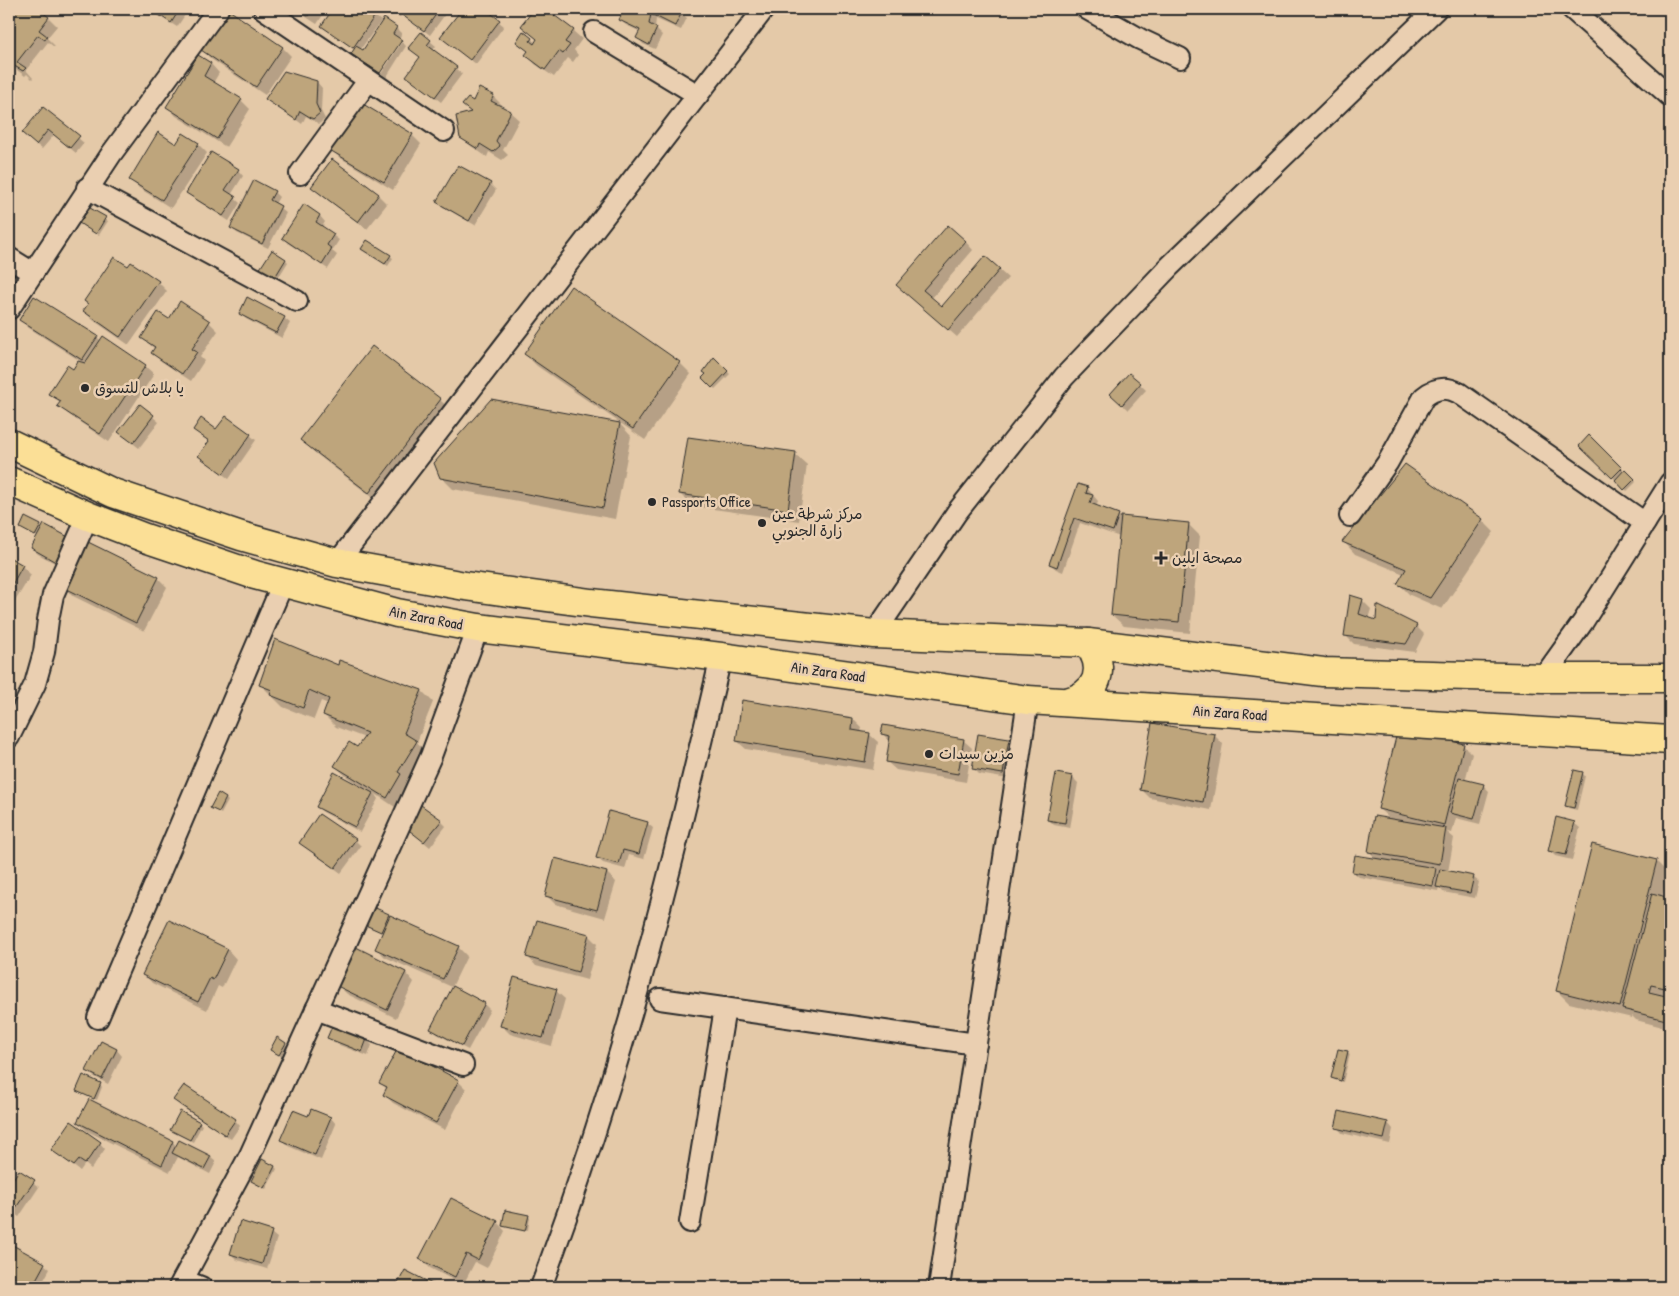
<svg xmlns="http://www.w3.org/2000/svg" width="1679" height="1296" font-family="'Patrick Hand','Playpen Sans Arabic',sans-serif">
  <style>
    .shadow { fill: #0003 }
    .building { fill: #bea57b; stroke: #2b2b2b }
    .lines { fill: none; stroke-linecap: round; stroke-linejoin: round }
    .minor-casing { stroke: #2b2b2b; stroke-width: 24 }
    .primary-casing { stroke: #2b2b2b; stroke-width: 31 }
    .minor { stroke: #eacfb1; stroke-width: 20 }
    .primary { stroke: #fbdf96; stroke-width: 28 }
    .poi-dot { fill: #2b2b2b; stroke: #eacfb1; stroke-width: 2 }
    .labels { text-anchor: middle; stroke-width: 5; stroke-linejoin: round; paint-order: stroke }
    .poi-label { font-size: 15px; fill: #2b2b2b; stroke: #eacfb1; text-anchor: start }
    .street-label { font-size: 15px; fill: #2b2b2b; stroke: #eacfb1 }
  </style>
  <rect width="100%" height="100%" fill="#e4c9a8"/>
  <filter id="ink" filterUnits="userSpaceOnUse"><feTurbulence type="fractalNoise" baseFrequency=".02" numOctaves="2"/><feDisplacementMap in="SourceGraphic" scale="10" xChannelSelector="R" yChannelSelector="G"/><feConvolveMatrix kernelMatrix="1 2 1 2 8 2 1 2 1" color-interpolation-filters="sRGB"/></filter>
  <g filter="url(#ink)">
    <g class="shadow">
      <path d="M9 9H40L57 26 47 38 55 46 54 47 48 42 26 70 33 78 32 79 27 74 25 76 9 64Z"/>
      <path d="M149 9H178L185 15 177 27Z"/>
      <path d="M294 9H327L317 24Z"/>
      <path d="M335 9H366L381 21 360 50 363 52 396 28 402 34 398 39 400 40 378 73 358 60 353 54 355 50 323 26Z"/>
      <path d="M390 9H449L430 35 402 14 400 17Z"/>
      <path d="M463 9H483L504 26 476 64 448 43Z"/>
      <path d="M535 9H544L573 31 582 39 574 50 578 55 573 62 568 58 554 77 535 64 527 55 529 52 517 42 524 33 536 43 538 40 522 26Z"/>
      <path d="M625 9H672L681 13 687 18 681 30 656 19 655 28 662 35 655 49 643 44 638 38 641 32 626 25 620 20Z"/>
      <path d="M229 12 283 48 291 56 265 95 211 59 203 50Z"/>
      <path d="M430 41 436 46 433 50 462 74 441 102 414 81 421 58 410 48Z"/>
      <path d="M402 42 406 46 386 78 381 74Z"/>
      <path d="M199 57 211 64 219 73 213 83 241 100 250 109 226 147 176 116 168 107Z"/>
      <path d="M317 82 322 88 321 111 325 119 319 124 306 116 302 124 267 99Z"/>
      <path d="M493 96 502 105 500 107 510 112 519 120 503 150 508 155 502 160 489 152 487 157 471 146 461 137 472 113 474 103Z"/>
      <path d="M43 109 84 143 76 153 54 135 42 149 29 139Z"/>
      <path d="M412 135 421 144 393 190 339 157 330 149Z"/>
      <path d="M198 144 207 153 171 208 139 188 130 179 176 145Z"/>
      <path d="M238 170 243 176 231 195 240 203 229 221 193 198 187 193Z"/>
      <path d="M490 184 496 190 475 225 443 207 438 202Z"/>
      <path d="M313 187 378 195 387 204 367 229 321 195Z"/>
      <path d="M274 192 279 197 275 204 286 213 268 248 237 233 232 227Z"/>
      <path d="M304 206 320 216 325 222 322 227 339 240 332 251 337 255 328 269 289 244 283 238Z"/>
      <path d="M90 209 108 221 99 235 83 226Z"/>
      <path d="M368 241 393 258 388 266 365 252Z"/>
      <path d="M965 241 973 250 931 299 942 308 999 270 1008 278 957 337 907 294Z"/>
      <path d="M286 260 288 262 275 283 261 275Z"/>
      <path d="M131 263 158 282 167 291 129 345 93 320 84 311Z"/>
      <path d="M180 303 209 322 218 331 200 357 204 361 191 381 161 361 153 353 155 349 142 338 169 320Z"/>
      <path d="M240 313 284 318 290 323 282 338 246 319Z"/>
      <path d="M20 319 97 337 101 341 145 366 154 374 109 442 68 414 59 406 61 403 50 394 74 371 85 364 29 328Z"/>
      <path d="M525 354 679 362 691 374 645 440 537 366Z"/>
      <path d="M714 359 730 374 715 389 703 378 707 374Z"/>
      <path d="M1129 374 1146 390 1128 410 1117 400Z"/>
      <path d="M440 400 452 411 381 504 314 452 302 440Z"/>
      <path d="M491 400 620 424 631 436 615 519 453 489 441 477Z"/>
      <path d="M140 406 159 422 139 448 125 437Z"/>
      <path d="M195 430 250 435 256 440 229 479 199 456 209 442Z"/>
      <path d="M1589 437 1636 482 1627 491 1581 446Z"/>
      <path d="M795 454 807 465 799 521 692 506 680 494Z"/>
      <path d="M1087 488 1098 501 1096 507 1118 515 1121 518 1188 524 1200 536 1190 633 1124 626 1112 615 1120 537 1080 523 1063 572 1056 569 1050 564Z"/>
      <path d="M1482 520 1494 532 1442 609 1410 595 1399 584 1404 574 1355 554 1344 542Z"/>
      <path d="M40 526 43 529 66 569 38 554 32 548 38 537 24 530Z"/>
      <path d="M9 558 22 566 31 575 14 603 9 600Z"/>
      <path d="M158 578 167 587 144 631 73 596 65 587Z"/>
      <path d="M1362 600 1371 609 1368 619 1377 621 1416 626 1424 634 1415 652 1354 644 1345 635Z"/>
      <path d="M339 667 422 691 433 702 417 742 428 754 398 809 374 793 378 799 360 832 323 812 317 807 356 785 357 784 347 777 335 766 357 749 365 738 336 727 324 715 328 704 321 701 314 719 283 707 260 684Z"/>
      <path d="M853 719 862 728 861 732 869 734 878 742 873 770 746 749 737 741Z"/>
      <path d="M883 734 963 740 972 748 966 782 896 770 887 762 890 742Z"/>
      <path d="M1214 735 1223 744 1211 810 1150 798 1141 789Z"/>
      <path d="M1008 741 1014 746 1008 779 979 774 973 768Z"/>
      <path d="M1463 745 1472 754 1465 781 1483 785 1489 791 1480 824 1456 818 1452 833 1447 832 1454 838 1448 872 1473 877 1479 882 1475 898 1443 892 1439 887 1438 891 1359 877 1353 872 1377 860 1369 851 1391 820 1379 809Z"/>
      <path d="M1582 773 1585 776 1577 810 1569 808 1566 806Z"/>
      <path d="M1072 777 1078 783 1070 828 1054 825 1049 820Z"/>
      <path d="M226 799 228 801 221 814 212 808Z"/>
      <path d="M441 821 446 826 430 847 406 827Z"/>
      <path d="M647 823 653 828 644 859 629 855 625 869 603 863 597 858Z"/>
      <path d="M1574 823 1580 828 1572 860 1555 856 1549 850Z"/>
      <path d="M355 840 361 846 341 873 300 843Z"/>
      <path d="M556 859 607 873 616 882 605 918 555 904 546 895Z"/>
      <path d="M1656 861 1668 873 1662 897 1670 899V1029L1636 1020 1632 1016V1018L1569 1003 1557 991Z"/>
      <path d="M388 915 458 947 467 956 452 987 385 957 376 948 383 933 365 925Z"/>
      <path d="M170 922 228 950 236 959 222 988 218 986 207 1010 152 983 144 974Z"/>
      <path d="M588 935 597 944 587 980 536 966 528 957Z"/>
      <path d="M357 948 406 973 414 982 396 1018 347 994 338 985Z"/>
      <path d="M556 991 565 999 552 1046 510 1034 502 1026Z"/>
      <path d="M484 1004 490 1010 468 1050 437 1034 432 1028Z"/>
      <path d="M329 1037 366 1040 372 1045 368 1056 334 1043Z"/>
      <path d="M101 1043 117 1050 122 1056 108 1084 93 1076 87 1071Z"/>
      <path d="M285 1044 288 1046 282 1057 274 1052Z"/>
      <path d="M1347 1052 1350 1054 1343 1082 1335 1080 1332 1078Z"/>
      <path d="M458 1081 466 1089 445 1130 393 1103 384 1094 387 1089 381 1083Z"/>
      <path d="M100 1084 102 1087 97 1100 77 1091Z"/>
      <path d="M90 1100 173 1142 177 1147 210 1157 216 1162 210 1174 178 1157 170 1172 87 1131 78 1122Z"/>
      <path d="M175 1100 235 1120 240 1126 231 1139 180 1106Z"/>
      <path d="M312 1111 331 1118 336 1124 321 1160 288 1146 282 1140 309 1118Z"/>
      <path d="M199 1123 202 1125 193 1142 174 1132Z"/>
      <path d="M1388 1123 1393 1129 1390 1144 1342 1133 1337 1127Z"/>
      <path d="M100 1143 105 1149 91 1169 85 1164 80 1171 52 1150Z"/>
      <path d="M275 1167 277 1169 266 1189 252 1181Z"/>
      <path d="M19 1172 39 1187 19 1217 9 1210V1187Z"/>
      <path d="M528 1216 530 1218 528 1230 504 1225Z"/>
      <path d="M497 1222 505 1231 487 1268 475 1262 463 1285 430 1268 421 1259Z"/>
      <path d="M271 1233 277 1238 267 1269 237 1260 231 1254Z"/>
      <path d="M9 1245 44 1264 50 1269 40 1287H22L9 1280Z"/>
    </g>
    <g class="building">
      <path d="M9 9H38L49 17 39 30 47 36 45 40 38 35 17 62 26 68 23 71 9 63Z"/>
      <path d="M150 9H180L171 23Z"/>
      <path d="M296 9H313L308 16Z"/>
      <path d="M333 9H369L376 14 353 48 321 26Z"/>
      <path d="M401 9H440L424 31 398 12Z"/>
      <path d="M462 9H485L500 20 470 60 440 37Z"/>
      <path d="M534 9H546L574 30 565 42 570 45 563 54 559 51 545 70 525 55 528 51 516 42 523 31 532 38 530 41 534 44 537 39 521 26Z"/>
      <path d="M624 9H656L660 11 661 9H675L682 12 675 26 651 14 649 24 657 28 649 45 636 38 640 30 619 20Z"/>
      <path d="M229 10 283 47 256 87 201 50Z"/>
      <path d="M384 18 397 27 393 34 402 40 380 73 351 54 356 46 363 50Z"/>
      <path d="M421 32 431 40 427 45 457 67 435 97 406 76 420 57 408 48Z"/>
      <path d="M198 55 211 63 204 76 242 99 217 139 166 107Z"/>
      <path d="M284 71 317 81 316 104 320 113 313 119 300 111 296 120 265 99Z"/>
      <path d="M479 88 494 95 491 101 511 111 496 141 500 146 493 152 480 144 478 149 460 138 456 116 471 112 462 105 468 98 473 101Z"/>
      <path d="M358 101 413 134 384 182 328 149Z"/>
      <path d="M43 107 80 136 70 148 48 130 36 145 22 133Z"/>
      <path d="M158 132 176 144 183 133 199 143 162 200 129 180Z"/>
      <path d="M211 152 239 169 225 190 236 197 223 216 186 193Z"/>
      <path d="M332 159 379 194 358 222 311 187Z"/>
      <path d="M458 165 491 183 469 221 436 202Z"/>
      <path d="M254 180 275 191 270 200 281 206 262 244 230 228Z"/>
      <path d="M304 204 320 215 316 222 334 234 327 245 332 249 322 265 282 238Z"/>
      <path d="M90 208 106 217 96 234 79 223Z"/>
      <path d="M948 225 966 241 923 290 942 306 985 256 1000 269 948 330 896 285Z"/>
      <path d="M367 240 391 255 385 264 361 249Z"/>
      <path d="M272 250 286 259 272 282 257 273Z"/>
      <path d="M114 257 128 266 131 262 159 281 120 337 83 311 88 304 84 301Z"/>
      <path d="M571 286 680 362 633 429 524 354Z"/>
      <path d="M34 296 98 336 82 360 19 320Z"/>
      <path d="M247 297 285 317 276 333 239 314Z"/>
      <path d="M180 301 210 321 192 349 197 352 182 374 151 353 155 347 141 338 158 312 169 319Z"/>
      <path d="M103 336 146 365 100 434 57 406 61 401 48 394 67 365 73 369 78 361 85 363Z"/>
      <path d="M372 346 441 399 369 493 300 440Z"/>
      <path d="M714 357 728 371 712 388 702 378 706 374 703 372Z"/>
      <path d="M1129 373 1141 383 1122 405 1110 394Z"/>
      <path d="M491 399 620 423 603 508 440 478 434 463Z"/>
      <path d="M140 404 154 415 133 443 118 432Z"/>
      <path d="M226 416 251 434 223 474 198 456 209 441 193 430 201 418 216 429Z"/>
      <path d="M1589 435 1622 468 1612 478 1579 446Z"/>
      <path d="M688 437 796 452 788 510 679 494Z"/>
      <path d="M1405 464 1483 519 1430 598 1397 584 1406 569 1342 542Z"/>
      <path d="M1625 469 1635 479 1624 490 1615 480Z"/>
      <path d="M1078 484 1088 487 1086 493 1093 495 1090 503 1119 514 1113 531 1074 518 1057 567 1049 564Z"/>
      <path d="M1121 516 1189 523 1179 622 1111 615Z"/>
      <path d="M25 517 41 525 35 536 20 528Z"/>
      <path d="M44 524 74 540 61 565 31 548Z"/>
      <path d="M86 541 159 577 136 623 63 587Z"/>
      <path d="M9 557 23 565 9 590Z"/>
      <path d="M1350 595 1363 599 1359 614 1376 620 1377 605 1417 625 1406 644 1344 636Z"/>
      <path d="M275 639 338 665 339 660 422 690 404 733 417 741 398 772 401 774 387 798 334 766 349 742 357 747 367 733 323 715 329 699 309 690 303 708 270 695 272 690 259 685Z"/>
      <path d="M742 700 853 718 852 730 870 733 865 762 736 741Z"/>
      <path d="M1152 723 1215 734 1203 802 1140 790Z"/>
      <path d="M883 725 964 739 958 774 886 762 890 736 881 734Z"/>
      <path d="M1398 729 1464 744 1444 825 1378 809Z"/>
      <path d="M978 734 1009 739 1003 774 972 769Z"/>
      <path d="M1574 770 1583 772 1574 808 1565 806Z"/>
      <path d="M334 772 373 793 355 827 316 807Z"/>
      <path d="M1056 773 1073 776 1065 823 1047 820Z"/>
      <path d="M1459 778 1484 784 1474 819 1450 813Z"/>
      <path d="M218 793 226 798 219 812 210 808Z"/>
      <path d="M421 805 442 820 424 842 405 827Z"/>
      <path d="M609 811 648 822 639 854 623 850 619 864 596 858Z"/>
      <path d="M319 814 356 839 335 868 299 843Z"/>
      <path d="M1374 816 1446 828 1440 864 1368 852Z"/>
      <path d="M1556 817 1575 822 1566 855 1548 851Z"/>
      <path d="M1592 844 1657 860 1620 1007 1556 991Z"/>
      <path d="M1355 855 1436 868 1433 886 1352 872Z"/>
      <path d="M555 858 607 872 597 910 545 896Z"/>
      <path d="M1440 869 1474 876 1470 893 1436 887Z"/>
      <path d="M1652 893 1670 898 1669 924H1670V989L1651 985 1649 992 1670 997V1021L1622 1009Z"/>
      <path d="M369 905 389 914 381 932 361 923Z"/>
      <path d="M390 915 459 946 443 979 375 949Z"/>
      <path d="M169 920 228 949 213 980 210 978 198 1002 142 975Z"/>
      <path d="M537 920 589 934 578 972 526 957Z"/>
      <path d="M356 947 406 972 387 1010 337 986Z"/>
      <path d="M514 977 557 989 543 1038 500 1026Z"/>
      <path d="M453 986 485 1003 462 1046 430 1029Z"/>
      <path d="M333 1024 367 1039 362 1052 327 1038Z"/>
      <path d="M277 1037 286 1043 279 1055 270 1050Z"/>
      <path d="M101 1041 117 1049 102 1079 86 1071Z"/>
      <path d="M398 1048 459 1080 436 1123 383 1095 387 1087 379 1083Z"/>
      <path d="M1338 1049 1348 1051 1341 1081 1331 1078Z"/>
      <path d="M83 1075 101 1083 94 1099 76 1091Z"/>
      <path d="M184 1085 236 1119 225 1135 173 1100Z"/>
      <path d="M89 1099 173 1141 162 1165 77 1122Z"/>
      <path d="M311 1109 331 1117 315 1155 280 1140 293 1110 308 1116Z"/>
      <path d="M180 1111 200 1122 190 1140 170 1130Z"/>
      <path d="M1339 1111 1388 1122 1384 1139 1335 1128Z"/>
      <path d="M71 1121 101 1142 85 1164 79 1160 74 1166 51 1150Z"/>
      <path d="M179 1140 211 1156 204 1169 172 1153Z"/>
      <path d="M262 1159 275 1166 264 1188 251 1181Z"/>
      <path d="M19 1170 35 1180 13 1212 9 1209V1185Z"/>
      <path d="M451 1198 498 1221 478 1260 466 1254 455 1277 419 1259Z"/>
      <path d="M505 1210 529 1215 525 1231 502 1226Z"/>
      <path d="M240 1221 272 1231 262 1264 230 1254Z"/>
      <path d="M9 1243 45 1263 32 1287H25L9 1279Z"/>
      <path d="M405 1270 438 1287H396Z"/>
    </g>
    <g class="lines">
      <defs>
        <g id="minor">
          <path d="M264 9 444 131"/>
          <path d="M1087 9 1140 39 1180 58"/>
          <path d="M1572 9 1670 96"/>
          <path d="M594 32 698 95"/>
          <path d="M300 174 368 81"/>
          <path d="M87 188 297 301"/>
          <path d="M9 258 33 273"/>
          <path d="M9 309 112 153 218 9"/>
          <path d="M1350 516 1388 462 1424 397C1435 388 1446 386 1459 393L1645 523"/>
          <path d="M337 563 764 9"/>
          <path d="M874 634 957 512 1064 377 1170 266 1436 9"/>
          <path d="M1543 678 1583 622 1670 483"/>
          <path d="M9 737 35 684 44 652 48 620 53 595 88 516"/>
          <path d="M660 999 976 1044"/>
          <path d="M316 1009 463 1065"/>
          <path d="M98 1018 283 583"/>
          <path d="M690 1222 725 1008"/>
          <path d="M183 1280 201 1287"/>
          <path d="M179 1287 250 1155 431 756 478 628"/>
          <path d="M541 1287C586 1166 626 1041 658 915 681 829 701 743 721 657"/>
          <path d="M939 1287 1028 700"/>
        </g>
        <g id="primary">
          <path d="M9 443 113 493 241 536 337 563 465 586 591 603 874 634 1088 643 1323 672 1543 678H1670"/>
          <path d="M9 481 88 516 145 538 255 575 397 613 478 628 721 657 1028 700 1670 740"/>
          <path d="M1067 702C1098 694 1107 669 1088 643"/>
        </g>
      </defs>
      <use href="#minor" class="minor-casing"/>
      <use href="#primary" class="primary-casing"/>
      <use href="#minor" class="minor"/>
      <use href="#primary" class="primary"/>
    </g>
  </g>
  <g class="poi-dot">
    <circle cx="85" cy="388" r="5"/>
    <circle cx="652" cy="502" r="5"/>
    <circle cx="762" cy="523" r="5"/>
    <path d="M1158.5 550.5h5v5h5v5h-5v5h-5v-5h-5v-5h5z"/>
    <circle cx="929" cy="754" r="5"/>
  </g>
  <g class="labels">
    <g class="poi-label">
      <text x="95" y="393">يا بلاش للتسوق</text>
      <text x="662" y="507">Passports Office</text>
      <text x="772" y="519">مركز شرطة عين<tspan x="772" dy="17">زارة الجنوبي</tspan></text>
      <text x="1172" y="563">مصحة ايلين</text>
      <text x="939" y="759">مزين سيدات</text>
    </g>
    <g class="street-label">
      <text transform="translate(426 618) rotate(11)" y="5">Ain Zara Road</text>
      <text transform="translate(828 672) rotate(8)" y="5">Ain Zara Road</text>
      <text transform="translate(1230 713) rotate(4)" y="5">Ain Zara Road</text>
    </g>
  </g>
  <rect width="1679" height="1296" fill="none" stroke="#eacfb1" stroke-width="30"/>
  <rect x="15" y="15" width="1649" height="1266" fill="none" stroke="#2b2b2b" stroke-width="2" filter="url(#ink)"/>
</svg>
